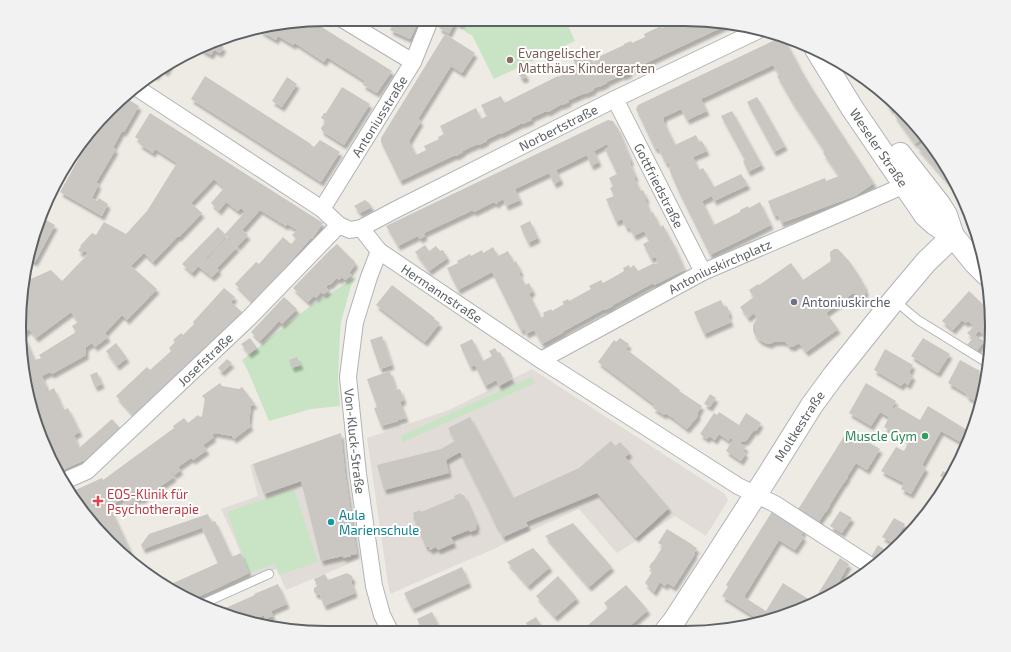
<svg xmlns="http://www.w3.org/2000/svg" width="1011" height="652" font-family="'Exo 2',sans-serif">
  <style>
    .education { fill: #e1dcd7 }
    .green { fill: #c9e4c4 }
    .building { fill: #cac6c2; fill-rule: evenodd; filter: url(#shadow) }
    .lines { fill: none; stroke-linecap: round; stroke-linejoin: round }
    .lane-casing { stroke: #b0b4b6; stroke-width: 10 }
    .street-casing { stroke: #b0b4b6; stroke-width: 18 }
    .secondary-casing { stroke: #b0b3b7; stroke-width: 24 }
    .lane { stroke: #fff; stroke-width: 8 }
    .street { stroke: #fff; stroke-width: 16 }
    .secondary { stroke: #fff; stroke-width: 22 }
    .education-dot { fill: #8d6e63; stroke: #fff; stroke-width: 1.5 }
    .worship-dot { fill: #6b7280; stroke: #fff; stroke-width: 1.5 }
    .leisure-dot { fill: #2e9e5b; stroke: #fff; stroke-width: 1.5 }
    .health-dot { fill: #e0444e; stroke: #fff; stroke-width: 1.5 }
    .culture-dot { fill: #0f9aa8; stroke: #fff; stroke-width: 1.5 }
    .labels { text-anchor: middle; stroke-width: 4; stroke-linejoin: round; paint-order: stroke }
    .education-label { font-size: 13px; fill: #785e54; stroke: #fff; text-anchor: start }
    .street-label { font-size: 13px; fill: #5d6264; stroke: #fff }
    .worship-label { font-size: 13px; fill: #5b616d; stroke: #fff; text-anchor: start }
    .leisure-label { font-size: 13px; fill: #27864d; stroke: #fff; text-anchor: end }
    .health-label { font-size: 13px; fill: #be3a42; stroke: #fff; text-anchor: start }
    .culture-label { font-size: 13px; fill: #0d838f; stroke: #fff; text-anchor: start }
    .rim { fill: none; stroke: #5d6264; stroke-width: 2 }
  </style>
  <defs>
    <filter id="shadow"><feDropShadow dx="2.5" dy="4.5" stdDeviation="1" flood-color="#0004"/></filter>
  </defs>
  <rect width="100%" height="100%" fill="#eeebe5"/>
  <g class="education">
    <path d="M532 369 725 494 728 500 727 502 706 536 675 516 617 553 579 509 526 533 492 550 461 563 390 594 388 583 367 438 449 410Z"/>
    <path d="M341 433 345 473 358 560 286 590 277 569 250 578 241 553 221 509 258 496 250 465Z"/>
  </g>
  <g class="green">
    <path d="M466 20 566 21 575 41 494 79 472 35C467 34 464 31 463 27Z"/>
    <path d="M357 276 351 286 341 322 340 333 338 379 340 406 311 409 269 421 247 369 242 360 309 307Z"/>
    <path d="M532 377 535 383 403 442 400 436Z"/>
    <path d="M294 489 318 562 279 575 275 564 249 573 227 512Z"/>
  </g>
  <g class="building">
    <path d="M395 19 419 20 410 39 390 30Z"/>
    <path d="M442 20H463L461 25 455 22 449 34 439 28Z"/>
    <path d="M312 21 392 71 377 93 363 85 365 81 327 57 324 62 295 43 293 45 278 36 276 40 259 30Z"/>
    <path d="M676 21 725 22 733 24 730 26 729 24 629 71 630 73 623 76 622 75 607 82V83L599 87V86L593 89 594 90 585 94V93L569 100V102L562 105H560L548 112 546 111 531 118 532 120 522 124V123L501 134 500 133 486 140 487 141 479 145 478 144 471 147 463 151V152L456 156 455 155 400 181 381 142V138L445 34 475 53 462 73 451 66 418 119 421 121 409 141 416 155 426 150 424 146 439 139 438 137 444 134 440 126 476 108 481 119 487 116 481 105 501 96 504 103 558 76V77L573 70 574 71 578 69 572 57 587 50 593 62 597 60 596 58 624 45V44L631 41 632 43 645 37 644 34 661 26 662 28Z"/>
    <path d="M779 38 785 40 798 64V65L813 90 874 183 855 196 781 223 778 215 774 216 768 201 825 178 826 181 839 176 823 153 825 152 792 102 777 76 779 75 773 65 701 99 707 111 687 120 681 109 664 117V122L675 145 696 135 699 142 702 141 707 151 693 157 699 170 703 168 714 187 741 174 748 185 714 201 712 196 702 201 714 225 740 212V210L748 206 749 208 760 202 771 225 710 255 678 190 669 169 671 168 668 162 666 164 658 148 656 149 654 147 636 109 638 105Z"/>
    <path d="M214 42 224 47 220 53 214 50 211 55 200 49Z"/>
    <path d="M171 63 166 72 161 69 156 76 152 74 155 71Z"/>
    <path d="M523 70 527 77 522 79 518 73Z"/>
    <path d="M205 76 311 144V145L314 147 320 140 340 152 321 182 191 99Z"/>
    <path d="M287 77 297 84 282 107 272 101Z"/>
    <path d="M342 87 370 104 344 145 322 131 321 128 326 121 321 118 324 113H326Z"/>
    <path d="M878 89 887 95 899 107 891 110Z"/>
    <path d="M757 97 785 146 774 152 747 102Z"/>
    <path d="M126 98 139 106 124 132 122 131 113 148 116 149 96 183 99 184 92 198 97 201 99 198 108 204 102 216 60 192 98 124Z"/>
    <path d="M732 111 762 165 748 172 743 161 745 160 721 116Z"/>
    <path d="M902 111 925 136 915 144 894 115Z"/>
    <path d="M150 113 323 223 312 239 311 238 275 279 253 302 235 284 256 262 259 264 283 237 291 244 296 239 292 235 297 230 287 224 286 226 260 210 242 230 248 235 238 246 227 236 206 258 207 259 227 238 237 247 217 268 219 270 212 277 198 266 192 273 182 264 218 227 225 234 245 212 241 208 238 211 226 202 219 211 211 203 224 188 214 179 191 203 202 213 179 237 178 236 153 262 144 253 131 266 157 289 127 320 122 315 105 333 108 337 95 347 92 343 86 347V355L52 374 50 372 42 376 47 388V392L54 388 64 410 68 408 80 432 74 435 79 448 112 419 120 428 85 460 60 471 29 402 20 306 24 282 51 270 62 281 88 254 84 250 81 253 78 250 81 247 80 246 92 233 96 235 104 222 126 234 147 211 177 163 155 149 153 153 139 144 141 141 135 137ZM71 312 78 322 72 326 76 332 39 355 41 358 35 360 23 334 29 329 36 338Z"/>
    <path d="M608 120 613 121 617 128H618L631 160 630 163 636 177 634 178 641 191 643 190 647 199H645L648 207 651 213 653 212 660 227 663 225 671 241H672L685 270 654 285 653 283 613 305V306L605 310 604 309 564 331V332L542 344 534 330 526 334 524 329 521 331 492 272 458 290 447 268 458 263 457 261 470 254 471 256 482 250 483 253 493 247 498 256 508 251 514 263 516 261 521 272 519 273 525 285 529 283 533 291 529 294 541 318 544 316 543 313 551 309 552 311 564 304 562 302 568 299 569 301 591 289 589 286 601 280 603 283 614 277 624 271 623 268 629 265 630 268 634 265 638 271 654 263 655 264 658 263 656 258 654 257 651 259 643 244 649 241 644 231 634 236 629 227 626 228 622 219 616 222 606 199 614 196 610 188 613 186 609 178 617 174 605 149 609 147 607 144 594 151 599 162 591 166 587 155 556 170 561 180 554 184 549 173 515 189 520 200 506 206 503 199 498 202V203L496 204 494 202 474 212 473 210 424 233 425 236 420 239 418 236 398 246 386 226Z"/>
    <path d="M928 139 960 190 965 202 917 147Z"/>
    <path d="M365 200 369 203 372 207 360 213 354 206Z"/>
    <path d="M46 220 55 225 35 262 29 259 32 245Z"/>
    <path d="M530 221 538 238 528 243 520 226Z"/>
    <path d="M337 244 355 262V265L349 273 352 275 345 280 342 277 339 280 337 278 330 285 329 284 326 287 329 290 324 294 321 292 316 298 314 296 308 302 293 288 328 252Z"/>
    <path d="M425 245 429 251 436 246 440 251 443 250 447 257 446 259 429 271 415 252Z"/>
    <path d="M834 249H838L849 261 860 277H859L865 286 864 287 866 290 865 294 861 297 857 296 855 293 854 294 853 293 826 313 838 329 806 352 799 343 794 346V347L788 346V345L784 341 783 342 779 341 776 342 775 341 770 344 765 343 759 340 754 334 753 330V325L757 318 754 313 748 318 740 307 754 297 750 292V291L749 290 758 284 759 285 791 263 803 280 831 261 830 260 831 259 830 256V252Z"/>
    <path d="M392 285 435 318 434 319 440 323 425 342 376 305Z"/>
    <path d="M224 288 235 297 231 302 242 312 228 327 134 416 116 396 147 367 150 370 171 351 169 348 175 342 173 340 181 333 183 335 194 324 193 322Z"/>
    <path d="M969 291 991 312 990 342 983 336 984 335 979 331 975 335 984 341 977 351 967 345 973 338 967 333 974 326 968 321 966 323 962 320 953 330 942 321Z"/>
    <path d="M284 297 297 309 282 324 279 321 260 341 251 332Z"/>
    <path d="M721 300 724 307 727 306 730 314 728 315 731 322 704 334 694 312Z"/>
    <path d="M382 336 392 365 380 369 370 340Z"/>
    <path d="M250 338 257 348 249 354 241 344Z"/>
    <path d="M620 338 629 344 626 349 680 390 679 391 702 406 698 412V416L687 429 673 418 665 413 664 415 653 408 655 405 598 362 614 340 616 342Z"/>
    <path d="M923 338 950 354 938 373 911 356Z"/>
    <path d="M472 339 483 361 492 356 489 351 495 348 498 353 500 352 510 373 509 374 512 379 499 386 496 380 485 386 475 365 470 367 460 345Z"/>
    <path d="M116 343 127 358 117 366 106 351Z"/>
    <path d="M885 349 913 365 909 373 913 376 908 385 904 382 901 386 874 370Z"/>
    <path d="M297 357 301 365 292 368 289 360Z"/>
    <path d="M227 359 232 363 222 372 218 368Z"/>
    <path d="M960 360 980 371 979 373 981 375 982 373 987 375 981 404 966 396 967 394 948 383Z"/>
    <path d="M390 371 396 390 400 389 404 400 400 402 406 418 398 420V421L381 426 374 408 377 407 367 379Z"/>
    <path d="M97 372 102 384 95 387 90 375Z"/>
    <path d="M220 383 222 386 239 389 242 387 255 404 251 406 249 423 251 426 234 439 232 436 215 433 212 435 214 437 203 445 207 450 193 460 191 458 178 467 181 470 174 475 172 471 171 472 174 477 141 500 140 498 128 506 122 498 114 504V505L110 507 130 550 127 552 132 562 124 557 71 492 102 478 103 480 174 428 173 426 184 418 188 423 198 415 200 417 202 416 205 399 202 396Z"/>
    <path d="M866 383 896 401 892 408 894 409 896 406 920 420 928 406 972 433 966 445 941 431 922 465 926 468 911 494 901 489 904 483 881 471 896 447 904 451 909 441 884 427 889 417 880 412 871 426 849 413Z"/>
    <path d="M710 394 716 398 710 407 704 404Z"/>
    <path d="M719 412 739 425 746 413 761 423 756 431 754 430 746 441 745 440 744 442 742 441 740 443 746 447 743 451 746 453 741 461 726 451 733 439 730 438 729 441 719 434 715 440 709 436 707 439 700 434 714 413 717 415Z"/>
    <path d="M470 417 513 498 579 468 611 441 615 446 620 442 630 453 625 457 669 508 636 538 597 493 526 522 528 526 503 537 498 527H497L490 513V512L460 452 446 460 449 473 384 490 377 465 441 449 455 441 448 428Z"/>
    <path d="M848 430 880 449 867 470 856 463 847 477H848L844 483V482L829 506H830L826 512V511L818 523 797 511Z"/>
    <path d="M341 433 345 473 357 554 351 555V556L343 558V556L321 561 301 481 264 494 253 464Z"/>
    <path d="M943 471 952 476 950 481 940 476Z"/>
    <path d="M934 492 940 495 928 511 925 509Z"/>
    <path d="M461 493V495H464L477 524 476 527 477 529 470 532 469 530 451 537 454 543 438 550 436 547 430 550 429 547H426L413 517 414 516 413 513 420 510 421 512 455 498 454 496Z"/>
    <path d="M773 510 804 530 801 535 804 537 795 550 779 540 744 597 766 611 783 583 813 602 840 558 849 564 831 595 821 601 764 623 722 596 728 587 726 585Z"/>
    <path d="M840 511 852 518 842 533 830 526Z"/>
    <path d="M208 514 211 522 215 521 232 557 241 553 249 573 209 592 192 599 169 585 218 563 201 526V528L143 549 141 545 149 534Z"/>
    <path d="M894 518 905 524 893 543 882 537Z"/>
    <path d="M573 523 612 567 589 587 545 536Z"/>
    <path d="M667 529 693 545H692L697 548 694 553 695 554 674 587 667 583 665 586 660 582 654 592 645 583 652 572 649 571 651 569 649 567 652 562H653L663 546 658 543Z"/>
    <path d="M878 545 887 551 880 562 871 557Z"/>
    <path d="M533 548 550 567 528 586 507 562Z"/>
    <path d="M462 567 469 583 412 609 404 593Z"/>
    <path d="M347 573 348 574H349L352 576 353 579 351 581 355 593 324 606 320 595 316 594 314 592V588L317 586 314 579 325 574 328 580Z"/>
    <path d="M558 576 577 598 555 617 536 596Z"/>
    <path d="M278 584 287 604 271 611 273 616 265 619 264 615 251 621 216 612 255 595 254 594Z"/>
    <path d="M626 585 648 610 623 632H580L608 608 604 603Z"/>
    <path d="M432 612 441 631H423L417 619Z"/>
    <path d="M536 617 545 632H531L526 623Z"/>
  </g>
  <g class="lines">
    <defs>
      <g id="lane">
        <path d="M894 300 918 320 989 364"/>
        <path d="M200 605 269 574"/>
        <path d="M674 621 685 632"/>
      </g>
      <g id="street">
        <path d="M342 19 413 62"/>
        <path id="s1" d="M137 88 322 209 339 225 350 230 361 228 395 210 615 99 757 31"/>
        <path id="s2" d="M615 99 703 272"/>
        <path id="s3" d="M322 209 413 62 430 20"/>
        <path id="s4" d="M361 228 379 251 541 360 738 486 775 504 874 568"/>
        <path id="s5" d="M379 251 369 277 355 322 348 377 358 474 374 586 382 615 390 631"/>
        <path id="s6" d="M541 360 703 272 850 209 905 185"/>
        <path id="s7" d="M62 482 87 471 250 317 339 225"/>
      </g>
      <g id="secondary">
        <path id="s8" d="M816 49 852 108 925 215 935 224 953 236 975 263 986 274"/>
        <path d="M900 154 939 204 946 215 953 236"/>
        <path id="s9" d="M665 632 674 621 767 477 812 405 834 375 894 300 926 262 953 236"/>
      </g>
    </defs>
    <use href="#lane" class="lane-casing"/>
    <use href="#street" class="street-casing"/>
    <use href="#secondary" class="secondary-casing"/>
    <use href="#lane" class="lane"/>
    <use href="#street" class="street"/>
    <use href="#secondary" class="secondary"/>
  </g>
  <circle class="education-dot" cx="510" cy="60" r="4"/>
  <circle class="worship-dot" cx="794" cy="302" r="4"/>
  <circle class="leisure-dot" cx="925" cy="436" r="4"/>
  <path class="health-dot" d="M96 495h4v4h4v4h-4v4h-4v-4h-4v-4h4z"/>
  <circle class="culture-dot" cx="331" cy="522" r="4"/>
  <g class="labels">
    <g class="education-label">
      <text x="518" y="58">Evangelischer<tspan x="518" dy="15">Matthäus Kindergarten</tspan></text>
    </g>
    <g class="street-label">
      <text dy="5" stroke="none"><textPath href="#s3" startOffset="109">Antoniusstraße</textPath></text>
      <text dy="5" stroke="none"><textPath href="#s1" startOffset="489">Norbertstraße</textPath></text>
      <text dy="5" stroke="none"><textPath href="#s8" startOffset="117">Weseler Straße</textPath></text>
      <text dy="5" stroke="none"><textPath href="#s2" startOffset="97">Gottfriedstraße</textPath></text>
      <text dy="5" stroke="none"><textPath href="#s6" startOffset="202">Antoniuskirchplatz</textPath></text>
      <text dy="5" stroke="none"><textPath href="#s4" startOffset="105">Hermannstraße</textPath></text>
      <text dy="5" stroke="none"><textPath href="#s7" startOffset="190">Josefstraße</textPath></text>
      <text dy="5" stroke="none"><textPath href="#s9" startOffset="246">Moltkestraße</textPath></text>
      <text dy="5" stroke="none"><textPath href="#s5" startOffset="195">Von-Kluck-Straße</textPath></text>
    </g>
    <g class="worship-label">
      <text x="802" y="307">Antoniuskirche</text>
    </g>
    <g class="leisure-label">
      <text x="917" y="441">Muscle Gym</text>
    </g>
    <g class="health-label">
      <text x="107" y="499">EOS-Klinik für<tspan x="107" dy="15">Psychotherapie</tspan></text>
    </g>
    <g class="culture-label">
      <text x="339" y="520">Aula<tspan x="339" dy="15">Marienschule</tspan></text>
    </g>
  </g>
  <path d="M0 0H1011V652H0ZM326 26H685A300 300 0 0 1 985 326V326A300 300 0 0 1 685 626H326A300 300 0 0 1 26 326V326A300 300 0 0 1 326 26Z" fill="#f2f2f3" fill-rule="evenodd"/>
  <path class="rim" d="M326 26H685A300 300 0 0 1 985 326V326A300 300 0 0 1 685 626H326A300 300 0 0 1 26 326V326A300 300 0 0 1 326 26Z"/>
</svg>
